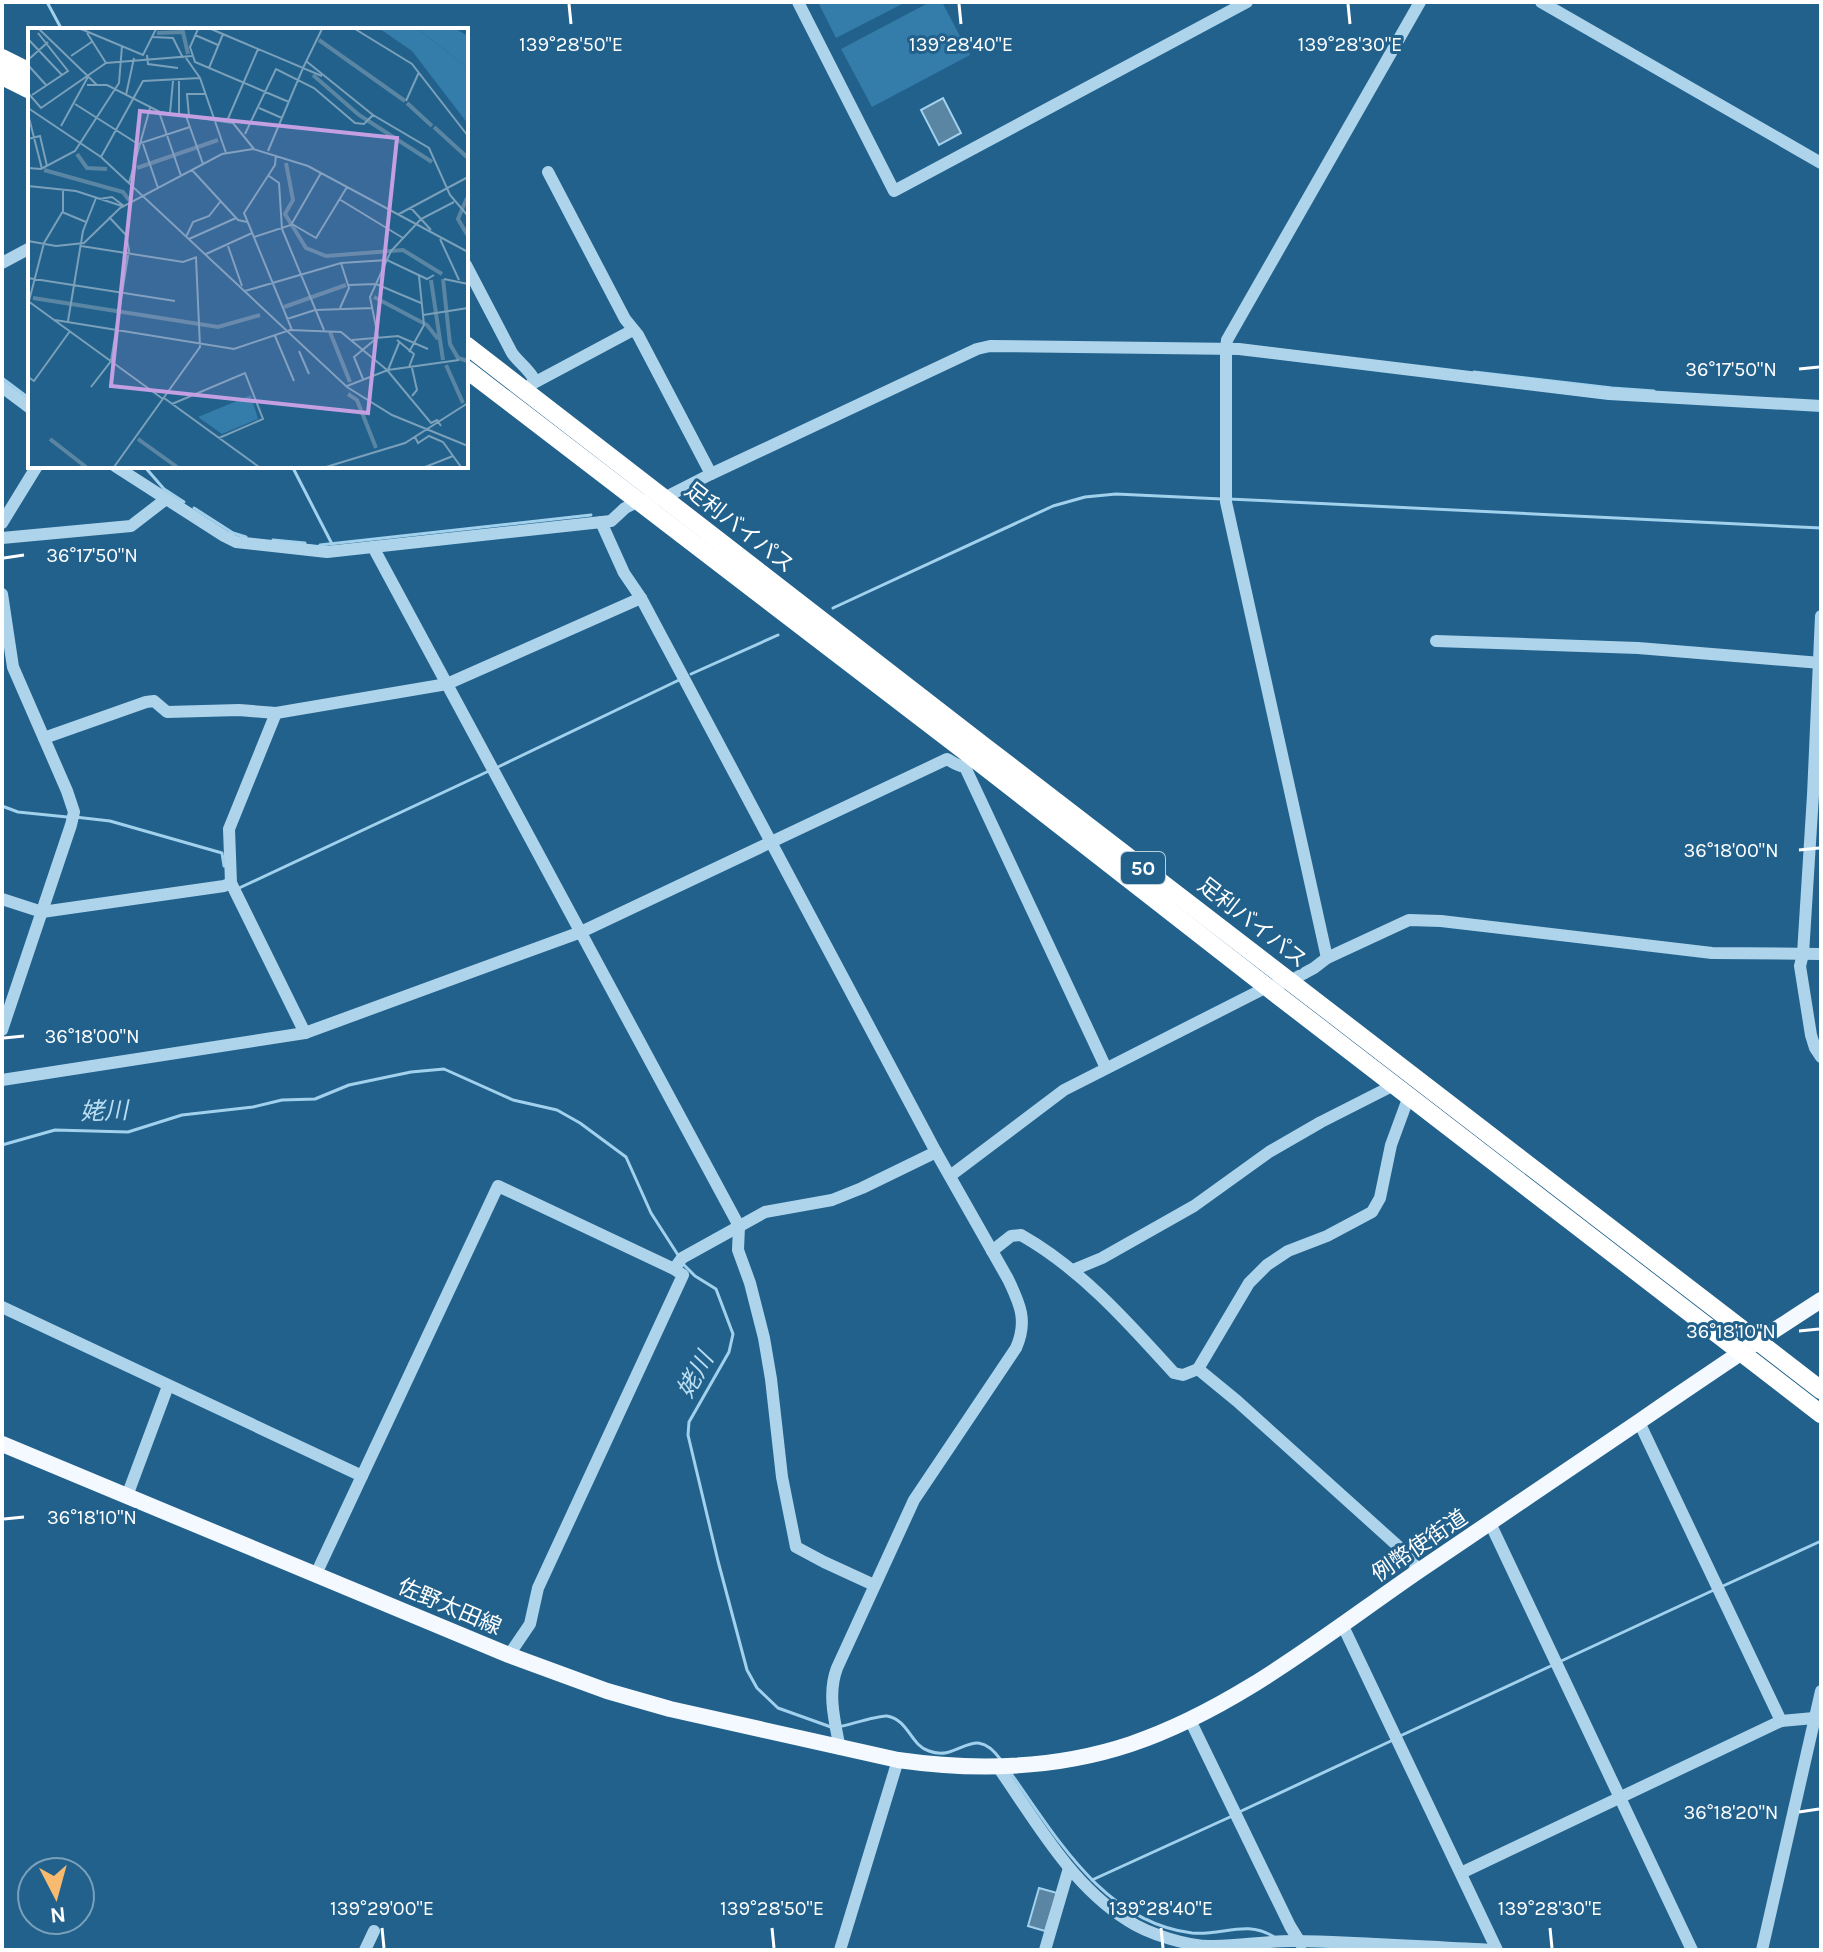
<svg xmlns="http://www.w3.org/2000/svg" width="1823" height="1952" font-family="Karla,'Noto Sans JP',sans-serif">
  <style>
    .grass { fill: #347ca9 }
    .water { fill: #5a86a3; stroke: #a2d1ed; stroke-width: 2 }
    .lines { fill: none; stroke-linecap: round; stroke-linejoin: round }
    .stream { stroke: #a2d1ed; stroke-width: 3 }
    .minor { stroke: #aed4eb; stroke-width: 12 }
    .major { stroke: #f3f9fe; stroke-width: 16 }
    .highway { stroke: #fff; stroke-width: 18 }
    .ticks { fill: none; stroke: #fff; stroke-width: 3 }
    .labels { text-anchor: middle; stroke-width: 6; stroke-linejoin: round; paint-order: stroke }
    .shield { fill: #21618c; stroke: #bcd0dc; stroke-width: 2 }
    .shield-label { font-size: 20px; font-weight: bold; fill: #fff }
    .street-label { font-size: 22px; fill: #fff; stroke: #21618c }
    .water-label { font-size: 24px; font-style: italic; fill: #baddf2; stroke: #21618c }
    .inset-river { fill: none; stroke: #5a86a3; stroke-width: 4 }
    .inset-road { fill: none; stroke: #7aa0ba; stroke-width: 2 }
    .view { fill: #c4a0e2; fill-opacity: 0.15; stroke: #c4a0e2; stroke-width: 4 }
    .inset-edge { fill: none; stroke: #fff; stroke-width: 4 }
    .ticks-label { font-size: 20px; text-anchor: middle; fill: #fff; stroke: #21618c; stroke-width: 6; stroke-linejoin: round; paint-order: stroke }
  </style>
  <rect width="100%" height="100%" fill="#21618c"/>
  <g class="grass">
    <path d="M818 2H906L836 38Z"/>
    <path d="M930 2H942L970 55 872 107 841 49Z"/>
  </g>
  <g class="water">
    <path d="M943 98 961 133 939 145 921 110Z"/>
    <path d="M1039 1888 1057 1893 1045 1931 1028 1926Z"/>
  </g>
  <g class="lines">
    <g class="stream">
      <path d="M47 2 62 30"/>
      <path d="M1474 372 1612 388 1654 391"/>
      <path d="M2 378 30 399"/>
      <path d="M144 466 164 489 184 502"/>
      <path d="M292 466 332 544"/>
      <path d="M1229 499 1821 528"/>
      <path d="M194 508 233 533 246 537"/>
      <path d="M273 540 305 543"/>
      <path d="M320 545 591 515"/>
      <path d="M833 608 1053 506 1085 497 1116 494 1222 499"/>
      <path d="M691 674 778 635"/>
      <path d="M498 767 679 680"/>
      <path d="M2 806 18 812 67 817"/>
      <path d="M75 817 110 821 222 853 224 866"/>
      <path d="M237 889 491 770"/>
      <path d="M2 1145 55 1130 128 1132 182 1115 253 1107 282 1100 315 1099 349 1085 411 1072 444 1069 513 1100 557 1110 580 1123 626 1157 651 1213 678 1255"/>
      <path d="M684 1265 695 1276 716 1289 733 1334 729 1352 689 1422 688 1435 718 1561 747 1670 757 1688 778 1708 831 1727"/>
      <path d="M1723 1586 1821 1541"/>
      <path d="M1559 1662 1716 1589"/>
      <path d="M838 1727C849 1725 879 1715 887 1716 909 1720 910 1745 929 1751 960 1763 973 1721 1001 1760"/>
      <path d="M1400 1736 1553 1665"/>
      <path d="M1010 1772C1057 1838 1104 1922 1192 1933 1222 1936 1247 1919 1274 1937"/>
      <path d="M1237 1813 1393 1740"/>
      <path d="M1092 1880 1230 1817"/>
    </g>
    <g class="minor">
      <path d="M798 2 894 191 1247 2"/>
      <path d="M1541 2 1821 163"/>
      <path d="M548 172 625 319 638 335 711 474"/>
      <path d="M2 263 30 248"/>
      <path d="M466 265 512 353C519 363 530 370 535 381"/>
      <path d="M530 385 633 330"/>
      <path d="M2 387 30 408"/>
      <path d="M115 466 224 536 236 542 327 552 611 521 625 508 639 501 664 498 711 474 977 349 990 346 1239 349 1609 394 1821 406"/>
      <path d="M601 522 624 573 641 598 681 673 936 1152 1008 1279C1020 1304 1028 1321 1016 1348L914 1500 837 1668C827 1694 835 1722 840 1749"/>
      <path d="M2 523 37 466"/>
      <path d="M2 538 131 526 166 499"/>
      <path d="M373 547 739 1226 738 1250 750 1283 764 1338 771 1379 782 1477 796 1547 824 1562 874 1585"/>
      <path d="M2 594 13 667 67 791 74 812 71 825 2 1030"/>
      <path d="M1821 616 1813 795 1803 954 1800 966 1811 1035 1815 1048 1821 1057"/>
      <path d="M1436 641 1638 648 1821 663"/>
      <path d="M276 713 229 829 231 883 305 1033"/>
      <path d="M44 738 146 702 154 701 167 712 239 710 276 713 447 684 641 598"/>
      <path d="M965 767 1106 1068"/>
      <path d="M2 899 42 912 224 886 231 883"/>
      <path d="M1327 958 1226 502V349L1227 340 1420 2"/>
      <path d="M2 1080 305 1033 581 932 947 759C961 767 962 770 975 759"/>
      <path d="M950 1176 1064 1090 1267 987 1290 981 1314 968 1327 958 1409 920 1441 921 1712 953 1821 954"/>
      <path d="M992 1251 1011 1236 1021 1235C1081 1269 1128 1322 1174 1373L1183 1375 1198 1369 1237 1401 1399 1547 1419 1570"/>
      <path d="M674 1269 682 1258 765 1212 832 1200 862 1188 936 1152"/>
      <path d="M1073 1270 1102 1258 1194 1206 1269 1152 1321 1122 1394 1085"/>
      <path d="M2 1307 362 1476"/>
      <path d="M1198 1369 1249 1283 1267 1265 1288 1251 1327 1236 1372 1212 1380 1198 1391 1145 1409 1096"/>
      <path d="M1639 1422 1781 1721"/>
      <path d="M127 1496 168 1386"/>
      <path d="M1490 1523 1692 1950"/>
      <path d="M316 1574 498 1186 674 1269 683 1275 538 1588 530 1624 509 1655"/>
      <path d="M1342 1624 1497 1950"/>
      <path d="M1190 1720 1290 1926 1301 1944"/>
      <path d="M998 1767C1035 1820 1071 1885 1127 1920 1148 1934 1189 1947 1214 1946 1240 1946 1266 1941 1293 1941 1360 1942 1427 1947 1494 1950"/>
      <path d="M1461 1873 1781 1721 1814 1718 1821 1721"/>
      <path d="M365 1950 374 1931"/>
      <path d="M840 1950 898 1760"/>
      <path d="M1045 1950 1069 1868"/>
      <path d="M1762 1950 1821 1691"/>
    </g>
    <path class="major" d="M2 1444 509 1655 607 1691 670 1709 898 1760C975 1771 1056 1769 1131 1744 1237 1708 1328 1633 1420 1570 1493 1520 1567 1471 1640 1421 1700 1380 1760 1339 1821 1300"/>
    <g class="highway">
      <path d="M2 58 30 72"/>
      <path d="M2 76 30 90"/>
      <path d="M466 345 984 746 1821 1390"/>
      <path d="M466 369 975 759 1267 987 1821 1414"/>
    </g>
  </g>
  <path class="ticks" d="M569 4 571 24M959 4 961 24M1348 4 1350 24M1799 369 1819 367M4 558 24 555M1799 850 1819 848M4 1038 24 1036M1799 1331 1819 1329M4 1519 24 1517M1799 1812 1819 1809M382 1928 384 1948M772 1928 774 1948M1161 1928 1163 1948M1550 1928 1552 1948"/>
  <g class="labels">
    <rect class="shield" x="1121" y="852" width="44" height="32" rx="6"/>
    <g class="shield-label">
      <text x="1143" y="875">50</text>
    </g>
    <g class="street-label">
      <text transform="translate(740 527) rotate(38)" y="8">足利バイパス</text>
      <text transform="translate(1253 922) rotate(38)" y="8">足利バイパス</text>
      <text transform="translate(1419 1545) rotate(-34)" y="8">例幣使街道</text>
      <text transform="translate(450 1606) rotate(23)" y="8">佐野太田線</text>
    </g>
    <g class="water-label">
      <text transform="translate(104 1111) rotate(-2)" y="8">姥川</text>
      <text transform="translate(695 1375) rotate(-61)" y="8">姥川</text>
    </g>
  </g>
  <g transform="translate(28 28)">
    <rect width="440" height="440" fill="#21618c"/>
    <path d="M352 1H390L440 40V96L384 23ZM223 367 230 391 194 406 170 389Z" fill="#347ca9"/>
    <path d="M390 1H428L440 8V40Z" fill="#347ca9"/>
    <path class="inset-river" d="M129 5 155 4 160 26M291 12 377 73M285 47 331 87 404 134M379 75 404 98M406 99 440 130M49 126 59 140 79 141M258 135 265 172 257 186 278 220 298 228 375 222 414 246M109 140 190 112M16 142 95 164 101 172M439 170 430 191 440 208M415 251 422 316 430 330 440 333M403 252 415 332M346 269 399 297 410 311M5 270 190 299 232 287M256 279 318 257M302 304 322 354M418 337 435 375M320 366 329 372 348 420M22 411 58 439M110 411 149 439"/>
    <path class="inset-road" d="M11 1 69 57M53 1 115 27 128 1M170 1 162 19 167 34 261 74M183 1 275 40 294 1M327 1 384 36 440 108M59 5 78 35M167 7 190 17M125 9 145 10 155 30M0 11 34 47M119 27 120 36 150 40M43 28 65 13M158 30 172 50 198 125M0 32 20 14M278 33 345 87 401 120 422 167 440 188M0 37 18 57M181 40 195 6M59 57H79L132 84 205 95 226 121M0 65 13 80 78 35 164 28M4 67 40 43 10 5M98 67 106 30M378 73 391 44M47 76 110 116 162 99M0 80 73 129 319 359 364 387 440 418M231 80 254 90M131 84 153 148M142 85 145 53M0 86 14 141M151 87V53M158 88 175 136M161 88 159 66H178M199 93 230 21M33 98 61 47M217 106 248 41 286 60 327 95 336 96 345 87M0 111 12 108 19 138M115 116 130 160M240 123 275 40 294 48M248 127 247 137 216 185 264 302M73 129 115 53 172 50M0 140 13 141 47 123 91 55 94 18M164 142 210 192 219 194M241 148 251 155 254 201 296 302M101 155 122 80M0 158 48 163 94 178M71 171 84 169 96 178M311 171 375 210M382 179 403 202M34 184 58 194M371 186 440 149M264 196 288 210 319 159M158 209 165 194 181 188 192 174M226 209 263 197 293 145M161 211 208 190M412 211 431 252M0 213 28 218 56 215 92 180 194 126 225 121 280 138 440 224M53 218 155 234 169 229M200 218 214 258M178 226 224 205M0 250 147 273M416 251 440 256M321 257 348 256 393 275M217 263 313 235 359 232 399 251 406 247M0 273 135 371M1 273 16 215 35 183V162M312 280 321 260 313 235M395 287 440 280M259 291 287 282 345 280M27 292 206 321 262 302 313 304 359 342 403 395 409 392 413 398M40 293 55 203 68 170M247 308 266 353M324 312 370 308 400 321M369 312 386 326 381 339M271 323 281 346M381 324 396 297 391 248M360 342 371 315M0 349 6 353 42 303M335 351 326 329 350 309 342 269 363 223 393 191 426 174M319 358 360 342 431 332M63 359 83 333 101 222 98 207 81 189M384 368 389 362 384 340M136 370 231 439M144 376 217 345 235 391 191 410M387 409 390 415 401 408 415 414 433 439M86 439 172 319 168 230M298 439 377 415 440 375M397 439 425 428"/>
    <path class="view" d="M112 83 369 110 340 385 83 358Z"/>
    <rect width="440" height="440" class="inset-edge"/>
  </g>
  <g class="ticks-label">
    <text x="571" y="51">139°28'50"E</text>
    <text x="961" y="51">139°28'40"E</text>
    <text x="1350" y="51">139°28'30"E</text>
    <text x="1731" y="376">36°17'50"N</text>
    <text x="92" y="562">36°17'50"N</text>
    <text x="1731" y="857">36°18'00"N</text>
    <text x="92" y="1043">36°18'00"N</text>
    <text x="1731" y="1338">36°18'10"N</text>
    <text x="92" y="1524">36°18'10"N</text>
    <text x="1731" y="1819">36°18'20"N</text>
    <text x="382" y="1915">139°29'00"E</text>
    <text x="772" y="1915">139°28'50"E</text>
    <text x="1161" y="1915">139°28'40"E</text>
    <text x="1550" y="1915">139°28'30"E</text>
  </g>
  <rect width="1823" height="1952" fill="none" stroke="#ffffff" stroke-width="8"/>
  <g transform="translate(56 1896) rotate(174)"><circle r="38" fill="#21618c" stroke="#7aa0ba" stroke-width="2"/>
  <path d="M0-6L14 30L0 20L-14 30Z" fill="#f8ba6f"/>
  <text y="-12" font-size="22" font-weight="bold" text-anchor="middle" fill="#ffffff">N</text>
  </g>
</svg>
